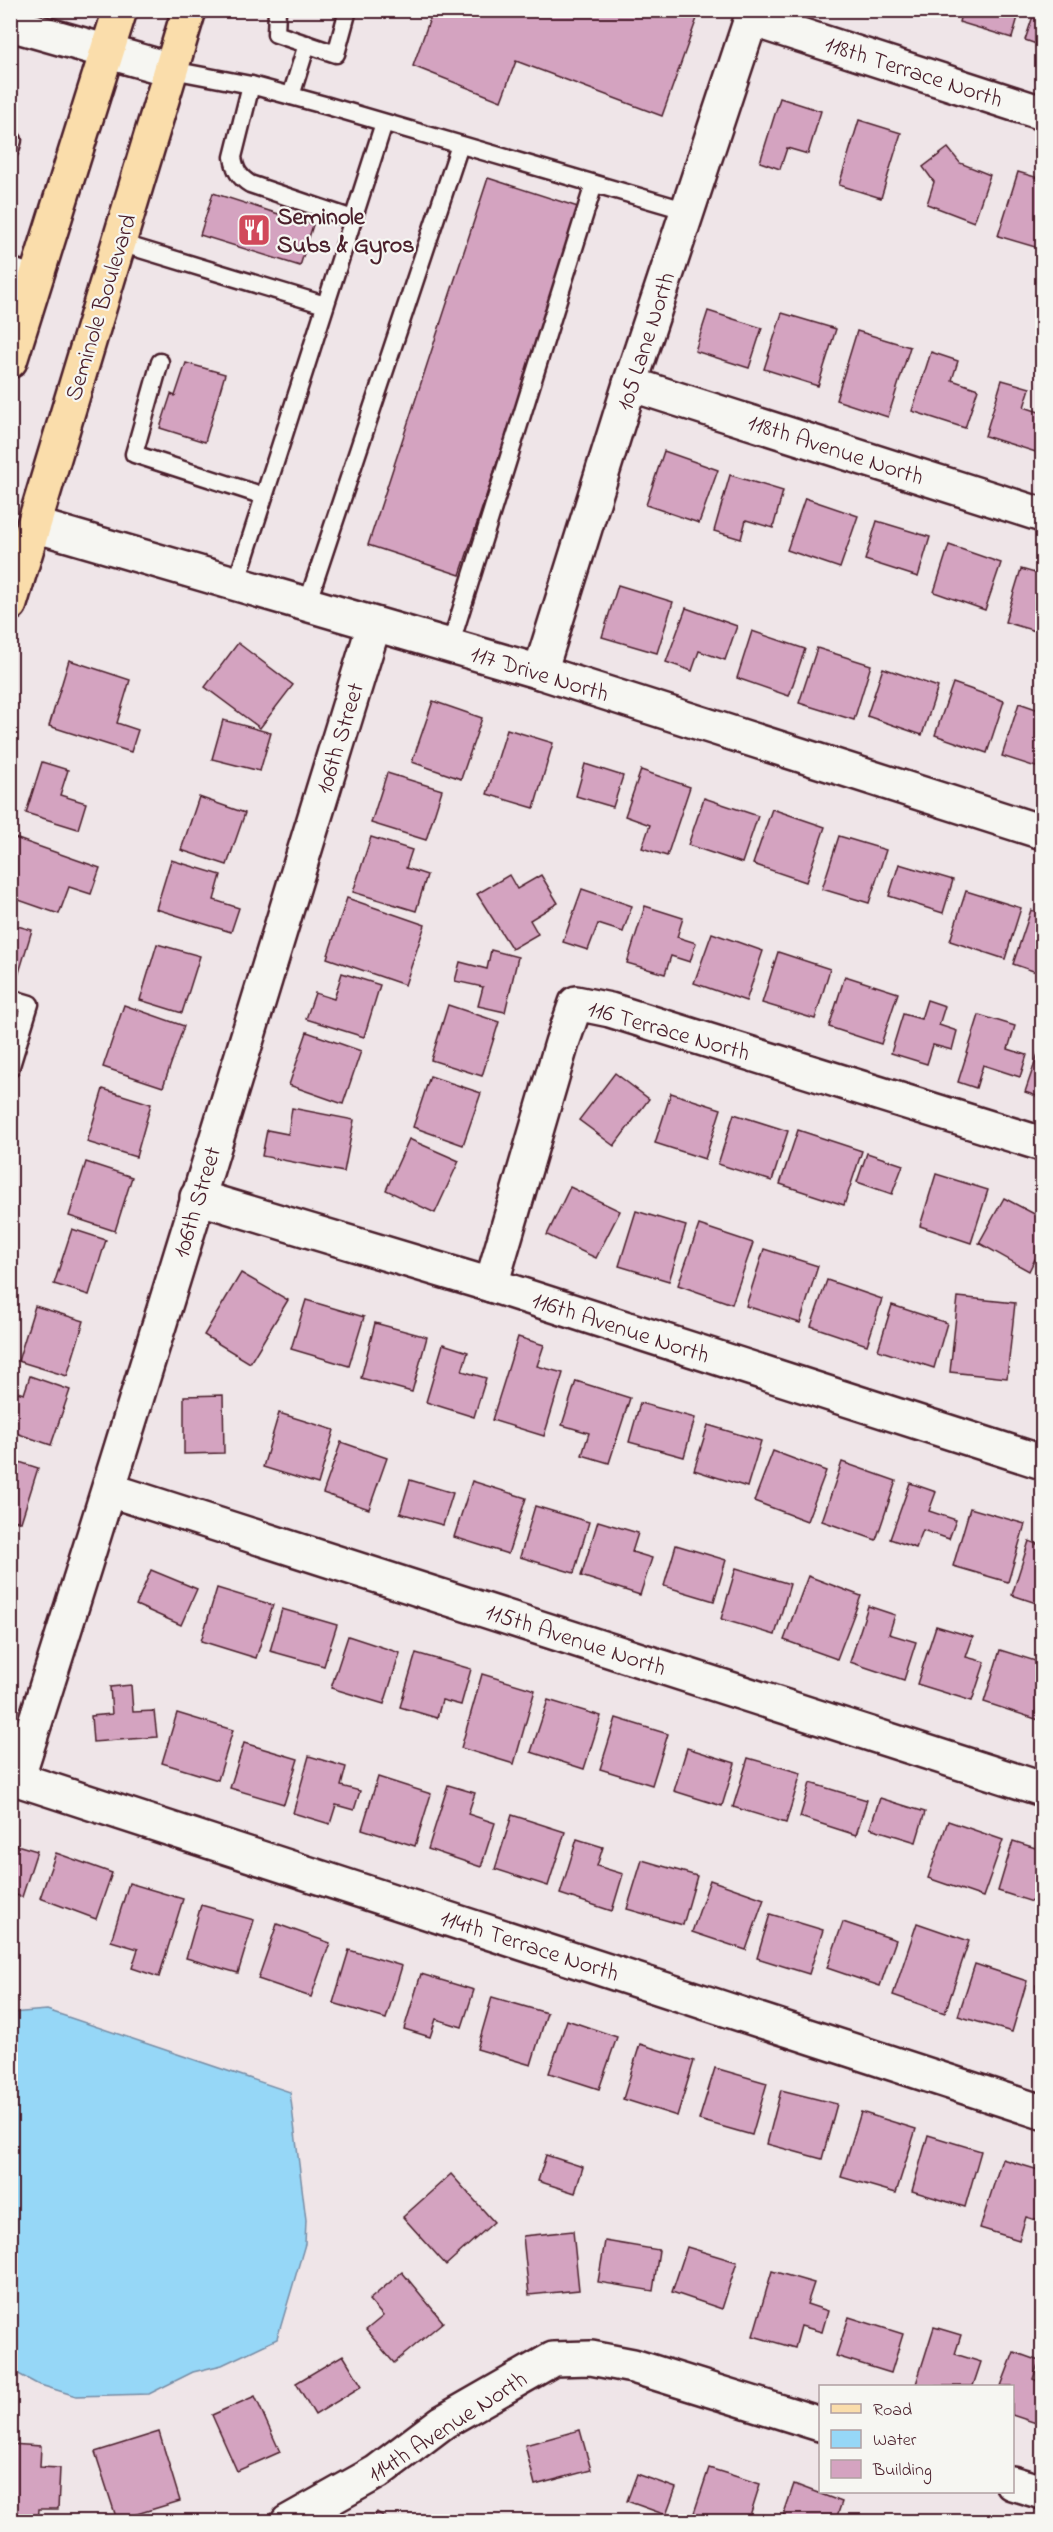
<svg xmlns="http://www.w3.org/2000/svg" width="1053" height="2532" font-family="'Indie Flower',sans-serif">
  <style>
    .water { fill: #96d7f7; stroke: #788da5; stroke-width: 1.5 }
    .building { fill: #d4a3c0; stroke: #4a1f2b; stroke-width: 1.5 }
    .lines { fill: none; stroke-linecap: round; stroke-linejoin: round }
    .service-casing { stroke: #4a1f2b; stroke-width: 21 }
    .minor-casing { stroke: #4a1f2b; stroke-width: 38 }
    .tertiary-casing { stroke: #4a1f2b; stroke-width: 38 }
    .primary-casing { stroke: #4a1f2b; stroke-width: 38 }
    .service { stroke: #f6f6f2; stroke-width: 16 }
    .minor { stroke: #f6f6f2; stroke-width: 33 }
    .tertiary { stroke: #f6f6f2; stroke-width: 33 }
    .primary { stroke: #faddab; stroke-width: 33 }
    .labels { text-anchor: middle; stroke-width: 4.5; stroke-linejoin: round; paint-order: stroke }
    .street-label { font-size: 24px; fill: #4a1f2b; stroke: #f6f6f2 }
    .poi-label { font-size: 24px; font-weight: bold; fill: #4a1f2b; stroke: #f6f6f2; text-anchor: start }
  </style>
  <rect width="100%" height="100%" fill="#efe5e8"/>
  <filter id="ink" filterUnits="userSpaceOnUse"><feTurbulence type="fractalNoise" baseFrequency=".0167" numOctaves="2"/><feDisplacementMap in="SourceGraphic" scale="12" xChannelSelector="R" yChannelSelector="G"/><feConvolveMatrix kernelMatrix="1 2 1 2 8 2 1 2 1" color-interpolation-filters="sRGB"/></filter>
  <g filter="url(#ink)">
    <path class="water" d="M47 2010 290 2092 306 2220 305 2244 277 2339 222 2365 193 2372 149 2394 76 2396 37 2384 11 2370V2013Z"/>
    <g class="building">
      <path d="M433 10H700L662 116 516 61 501 101 413 66Z"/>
      <path d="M962 10H1020L1012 38 959 22Z"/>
      <path d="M1035 10H1042V46L1025 40Z"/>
      <path d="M780 98 821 111 808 154 787 148 780 169 760 162Z"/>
      <path d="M859 120 901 133 881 198 839 185Z"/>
      <path d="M948 148 960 163 990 175 974 222 927 204 934 182 923 167Z"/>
      <path d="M1018 172 1042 179V249L998 236Z"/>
      <path d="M488 178 581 208 460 575 368 545Z"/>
      <path d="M213 193 313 225 300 266 200 235Z"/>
      <path d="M708 311 762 328 749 368 695 351Z"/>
      <path d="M782 313 836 329 818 386 764 369Z"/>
      <path d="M857 331 910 347 888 417 836 400Z"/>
      <path d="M931 352 958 361 952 380 978 389 965 428 912 411Z"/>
      <path d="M186 363 225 374 205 442 160 428 171 394 175 396Z"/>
      <path d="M1002 380 1030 388 1024 407 1042 413V441L1039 453 985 436Z"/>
      <path d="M664 451 718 470 699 523 646 505Z"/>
      <path d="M730 475 783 491 773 528 746 520 741 539 714 531Z"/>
      <path d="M805 498 858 516 840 568 787 550Z"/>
      <path d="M877 521 930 537 918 577 865 560Z"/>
      <path d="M949 545 1001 563 985 610 934 592Z"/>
      <path d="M1021 569 1042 575V633L1005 622Z"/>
      <path d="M618 585 673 602 657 653 602 637Z"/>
      <path d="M686 608 737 626 725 660 699 651 692 671 666 662Z"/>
      <path d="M752 631 805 649 789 696 737 678Z"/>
      <path d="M238 643 293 685 260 728 205 687Z"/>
      <path d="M817 648 871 665 854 720 799 703Z"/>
      <path d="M69 660 130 680 117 723 138 730 131 752 49 726Z"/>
      <path d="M883 668 938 687 922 735 867 716Z"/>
      <path d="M953 683 1004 701 987 753 935 735Z"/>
      <path d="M433 701 482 718 461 779 412 762Z"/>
      <path d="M1019 703 1042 711V769L1002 756Z"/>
      <path d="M223 720 271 733 260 771 212 759Z"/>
      <path d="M507 729 553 743 534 808 487 794Z"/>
      <path d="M42 762 68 770 60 795 86 803 78 829 26 813Z"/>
      <path d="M585 764 623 776 613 807 576 796Z"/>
      <path d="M641 770 690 787 667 856 642 848 650 825 625 816Z"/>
      <path d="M387 773 442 790 426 840 371 823Z"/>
      <path d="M199 797 245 813 227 865 181 850Z"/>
      <path d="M704 798 758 816 742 863 688 845Z"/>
      <path d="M772 809 825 827 806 882 753 864Z"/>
      <path d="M839 836 886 850 869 903 822 889Z"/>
      <path d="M12 837 100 868 91 894 69 887 59 914 10 897Z"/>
      <path d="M371 837 412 850 406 868 427 875 416 911 353 892Z"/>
      <path d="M171 860 221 875 214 900 239 908 231 932 156 909Z"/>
      <path d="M899 864 953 880 943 913 889 896Z"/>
      <path d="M509 875 517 889 541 875 558 903 530 920 538 934 512 949 477 894Z"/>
      <path d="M582 889 632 906 623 932 598 924 588 950 563 942Z"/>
      <path d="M966 891 1021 908 1005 959 950 941Z"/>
      <path d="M347 898 425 925 405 985 327 958Z"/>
      <path d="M645 906 683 918 677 937 696 943 690 962 671 956 665 974 627 963Z"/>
      <path d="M1031 910 1042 914V974L1013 964Z"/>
      <path d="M10 924 32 930 15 986 10 985Z"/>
      <path d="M712 933 763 951 746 1001 694 983Z"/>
      <path d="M157 944 200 956 182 1013 140 1000Z"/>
      <path d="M491 950 518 957 505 1012 478 1006 483 987 455 981 460 962 487 969Z"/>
      <path d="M778 952 830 969 815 1019 762 1003Z"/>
      <path d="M342 973 380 985 364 1037 306 1019 315 993 334 999Z"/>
      <path d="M845 976 898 993 881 1044 829 1027Z"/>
      <path d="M927 1000 945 1006 939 1025 957 1031 952 1050 933 1045 927 1064 891 1053 903 1014 921 1019Z"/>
      <path d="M124 1005 184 1026 163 1087 103 1067Z"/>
      <path d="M448 1005 499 1022 482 1076 431 1060Z"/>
      <path d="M979 1015 1015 1026 1008 1049 1027 1055 1020 1077 983 1065 976 1088 958 1082Z"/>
      <path d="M307 1032 361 1051 343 1104 289 1085Z"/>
      <path d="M1042 1042V1098L1025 1092Z"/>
      <path d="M615 1073 649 1099 614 1146 579 1120Z"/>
      <path d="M430 1076 481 1093 463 1145 413 1127Z"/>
      <path d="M103 1089 151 1104 136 1157 87 1142Z"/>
      <path d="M671 1093 721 1109 705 1159 655 1143Z"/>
      <path d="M292 1108 354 1120 344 1172 262 1156 267 1130 288 1134Z"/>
      <path d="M734 1114 788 1131 772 1181 718 1164Z"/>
      <path d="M798 1130 862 1151 844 1205 780 1184Z"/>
      <path d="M409 1139 459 1161 435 1213 386 1190Z"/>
      <path d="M867 1153 903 1165 892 1194 857 1182Z"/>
      <path d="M86 1162 132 1177 115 1231 69 1216Z"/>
      <path d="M936 1174 988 1190 971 1243 920 1226Z"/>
      <path d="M570 1187 620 1211 596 1258 547 1235Z"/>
      <path d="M1004 1198 1042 1218V1245L1029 1271 979 1243Z"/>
      <path d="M636 1211 686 1226 669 1281 619 1266Z"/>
      <path d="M699 1225 753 1243 732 1304 678 1285Z"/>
      <path d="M72 1229 106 1240 89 1295 54 1284Z"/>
      <path d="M764 1249 818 1266 800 1323 746 1306Z"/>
      <path d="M241 1273 288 1300 250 1363 204 1335Z"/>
      <path d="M827 1280 882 1299 867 1345 811 1326Z"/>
      <path d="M958 1297 1015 1303 1007 1378 950 1372Z"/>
      <path d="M306 1300 364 1317 349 1366 291 1349Z"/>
      <path d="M892 1305 947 1323 934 1368 878 1350Z"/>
      <path d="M35 1306 84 1321 67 1376 18 1361Z"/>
      <path d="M375 1323 427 1337 412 1392 361 1378Z"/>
      <path d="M518 1337 544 1345 537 1366 563 1373 544 1436 492 1420Z"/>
      <path d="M443 1344 468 1352 462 1371 486 1378 474 1417 426 1402Z"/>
      <path d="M30 1376 70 1390 51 1445 10 1431V1390L24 1394Z"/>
      <path d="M576 1381 630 1398 609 1463 582 1455 589 1433 562 1425Z"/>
      <path d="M223 1395 224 1453 184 1454V1396Z"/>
      <path d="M640 1403 695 1418 684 1457 629 1442Z"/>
      <path d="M279 1413 334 1430 318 1484 263 1467Z"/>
      <path d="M708 1425 761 1441 747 1487 694 1470Z"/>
      <path d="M341 1442 387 1458 369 1509 323 1493Z"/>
      <path d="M773 1451 826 1471 807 1521 754 1501Z"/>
      <path d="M10 1459 38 1468 21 1522 10 1519Z"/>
      <path d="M842 1462 896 1481 876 1540 822 1521Z"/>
      <path d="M410 1480 453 1493 443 1525 400 1513Z"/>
      <path d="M472 1481 526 1498 508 1554 454 1537Z"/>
      <path d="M910 1483 936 1492 929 1511 956 1520 949 1539 923 1530 916 1548 890 1539Z"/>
      <path d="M535 1506 589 1522 574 1573 520 1557Z"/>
      <path d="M970 1508 1025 1524 1008 1582 953 1566Z"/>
      <path d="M598 1521 638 1533 632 1552 652 1558 640 1595 581 1576Z"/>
      <path d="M10 1531 16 1533 10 1552Z"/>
      <path d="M1029 1541 1042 1546V1605L1012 1595Z"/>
      <path d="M676 1545 726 1560 714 1601 664 1586Z"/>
      <path d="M736 1568 790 1584 775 1635 721 1619Z"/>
      <path d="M151 1570 197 1589 181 1625 136 1605Z"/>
      <path d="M808 1576 861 1596 837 1659 784 1640Z"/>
      <path d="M217 1588 273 1605 256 1658 201 1641Z"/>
      <path d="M868 1606 895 1615 889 1634 916 1642 904 1680 850 1662Z"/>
      <path d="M282 1609 337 1625 324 1666 270 1651Z"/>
      <path d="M936 1626 973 1637 966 1657 985 1662 972 1701 917 1684Z"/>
      <path d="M348 1636 400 1653 384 1704 331 1688Z"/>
      <path d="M1000 1650 1042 1663V1708L1039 1720 984 1702Z"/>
      <path d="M416 1653 471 1669 461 1705 442 1700 437 1718 400 1707Z"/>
      <path d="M482 1674 535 1690 514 1764 461 1748Z"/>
      <path d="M131 1685 133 1712 154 1711 157 1737 93 1742 91 1716 112 1714 110 1687Z"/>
      <path d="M548 1700 601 1716 584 1769 531 1752Z"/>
      <path d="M177 1713 233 1730 218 1780 162 1763Z"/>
      <path d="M616 1718 668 1734 652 1785 600 1769Z"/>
      <path d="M244 1743 298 1759 284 1804 230 1788Z"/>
      <path d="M687 1748 735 1763 722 1806 674 1791Z"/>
      <path d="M309 1756 346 1767 341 1786 360 1791 354 1810 336 1805 330 1824 293 1813Z"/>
      <path d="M748 1758 801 1773 786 1823 733 1807Z"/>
      <path d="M378 1777 431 1794 415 1846 362 1829Z"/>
      <path d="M810 1783 867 1800 856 1835 800 1817Z"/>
      <path d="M448 1785 475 1793 468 1814 495 1823 481 1867 428 1849Z"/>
      <path d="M880 1798 925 1812 916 1842 870 1828Z"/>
      <path d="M512 1815 565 1832 548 1886 495 1869Z"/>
      <path d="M948 1821 1003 1840 983 1897 928 1878Z"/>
      <path d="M577 1839 603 1847 597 1866 623 1874 612 1911 560 1894Z"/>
      <path d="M1013 1841 1042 1850V1905L998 1891Z"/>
      <path d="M10 1843 37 1851 22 1897 10 1893Z"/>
      <path d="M56 1853 112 1873 96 1919 40 1898Z"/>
      <path d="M642 1860 697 1876 683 1925 627 1909Z"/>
      <path d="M710 1880 764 1899 746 1950 692 1932Z"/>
      <path d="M129 1883 183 1899 159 1977 132 1968 138 1949 111 1941Z"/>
      <path d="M201 1905 254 1920 238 1973 186 1958Z"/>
      <path d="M770 1914 823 1930 809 1974 757 1958Z"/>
      <path d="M843 1922 896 1940 880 1986 827 1968Z"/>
      <path d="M917 1923 969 1941 945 2013 893 1995Z"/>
      <path d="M277 1924 330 1943 311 1997 258 1979Z"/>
      <path d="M349 1950 402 1966 386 2019 333 2003Z"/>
      <path d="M975 1964 1027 1981 1012 2032 958 2016Z"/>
      <path d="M421 1974 474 1990 462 2027 436 2019 430 2037 404 2029Z"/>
      <path d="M1036 1985H1042V2050Z"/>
      <path d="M492 1997 547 2013 531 2065 477 2049Z"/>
      <path d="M567 2020 617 2037 599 2089 549 2073Z"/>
      <path d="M640 2044 694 2061 677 2116 623 2099Z"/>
      <path d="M715 2068 767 2083 752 2135 699 2120Z"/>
      <path d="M781 2090 837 2104 822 2159 767 2144Z"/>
      <path d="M861 2112 916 2129 896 2193 841 2177Z"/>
      <path d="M928 2135 981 2151 965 2207 912 2191Z"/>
      <path d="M546 2155 583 2167 575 2193 538 2181Z"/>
      <path d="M1002 2159 1042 2171V2222L1026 2217 1019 2240 980 2228Z"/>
      <path d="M451 2174 494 2222 446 2265 403 2217Z"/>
      <path d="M573 2231 579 2290 529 2295 523 2236Z"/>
      <path d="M605 2241 659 2250 653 2291 598 2282Z"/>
      <path d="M687 2247 737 2262 722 2309 672 2292Z"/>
      <path d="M772 2271 814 2283 807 2304 828 2311 822 2332 801 2326 795 2348 753 2336Z"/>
      <path d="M402 2272 443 2322 394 2363 366 2330 383 2316 369 2300Z"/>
      <path d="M849 2317 903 2334 891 2373 836 2356Z"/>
      <path d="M934 2327 961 2335 955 2354 981 2362 973 2386H923L916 2384Z"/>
      <path d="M1014 2352 1039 2361 1033 2379 1042 2383V2425L1012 2415V2386H1001Z"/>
      <path d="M343 2355 362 2386 315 2415 296 2383Z"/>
      <path d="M255 2396 280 2452 237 2471 212 2415Z"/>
      <path d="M580 2430 591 2470 535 2485 525 2445Z"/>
      <path d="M159 2432 180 2501 117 2520 95 2452Z"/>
      <path d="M10 2444 41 2446 40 2467 60 2468 58 2509H39L38 2522H10Z"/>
      <path d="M709 2468 760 2484 748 2522H691Z"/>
      <path d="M637 2474 676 2488 666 2515 627 2501Z"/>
      <path d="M794 2484 842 2502 835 2522H781Z"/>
      <path d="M377 2512 392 2522H371Z"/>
    </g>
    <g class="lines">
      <defs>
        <g id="service">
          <path d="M277 10 276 34 336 54 348 10"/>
          <path d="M172 70 251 85 328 106 688 211"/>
          <path d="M251 85 233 157C235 170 239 177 250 184L353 219"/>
          <path d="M291 96 307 44"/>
          <path d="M10 139 13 140 10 150"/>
          <path d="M120 243 325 305"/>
          <path d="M10 266 38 276"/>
          <path d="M160 362 134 454 264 496"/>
          <path d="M236 584 384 123"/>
          <path d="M307 604 460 145"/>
          <path d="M450 646 594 184"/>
          <path d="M10 998 30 1004 10 1069"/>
        </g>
        <g id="minor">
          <path d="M751 19 1042 113"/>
          <path d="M630 384 1042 515"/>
          <path d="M34 525 540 672 1042 832"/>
          <path d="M374 625C255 1009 140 1396 17 1779L1042 2112"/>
          <path d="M540 672 630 384 754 10"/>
          <path d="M197 1197 491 1285 1042 1462"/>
          <path d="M491 1285 562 1043 576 1003 610 1010 1042 1144"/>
          <path d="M110 1490 1042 1789"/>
          <path d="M1012 2483 1042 2492"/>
          <path d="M288 2522 377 2472 443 2422 553 2359 591 2358 633 2366 820 2424"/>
        </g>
        <path id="tertiary" d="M10 24 172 70"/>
        <g id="primary">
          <path d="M10 361 120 10"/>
          <path d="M10 604 189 10"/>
        </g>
      </defs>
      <use href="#service" class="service-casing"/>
      <use href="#minor" class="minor-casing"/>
      <use href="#tertiary" class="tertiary-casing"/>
      <use href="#primary" class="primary-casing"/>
      <use href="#service" class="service"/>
      <use href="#minor" class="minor"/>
      <use href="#tertiary" class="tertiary"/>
      <use href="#primary" class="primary"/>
    </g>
  </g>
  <defs>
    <symbol id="restaurant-square" viewBox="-11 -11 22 22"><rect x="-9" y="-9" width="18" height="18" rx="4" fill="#d1495b" stroke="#f6f6f2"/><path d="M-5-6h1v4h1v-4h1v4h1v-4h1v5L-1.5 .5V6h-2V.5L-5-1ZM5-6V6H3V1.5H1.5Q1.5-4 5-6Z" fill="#fff"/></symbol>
  </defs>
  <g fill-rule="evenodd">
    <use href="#restaurant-square" x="235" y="211" width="38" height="38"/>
  </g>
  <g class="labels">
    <g class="street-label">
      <text transform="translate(914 71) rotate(18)" y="8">118th Terrace North</text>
      <text transform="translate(100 307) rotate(-73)" y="8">Seminole Boulevard</text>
      <text transform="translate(645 341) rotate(-72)" y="8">105 Lane North</text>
      <text transform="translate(836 449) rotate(18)" y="8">118th Avenue North</text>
      <text transform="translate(540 673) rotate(17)" y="8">117 Drive North</text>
      <text transform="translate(339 738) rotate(-73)" y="8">106th Street</text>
      <text transform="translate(669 1030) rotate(16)" y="8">116 Terrace North</text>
      <text transform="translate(196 1202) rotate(-73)" y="8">106th Street</text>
      <text transform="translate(621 1327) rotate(18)" y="8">116th Avenue North</text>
      <text transform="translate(576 1639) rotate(18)" y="8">115th Avenue North</text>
      <text transform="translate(530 1945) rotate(18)" y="8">114th Terrace North</text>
      <text transform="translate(447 2426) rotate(-33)" y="8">114th Avenue North</text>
    </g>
    <g class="poi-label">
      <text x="277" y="224">Seminole<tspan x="277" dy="28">Subs &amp; Gyros</tspan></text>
    </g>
  </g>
  <rect width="1053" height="2532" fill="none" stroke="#f6f6f2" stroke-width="36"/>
  <rect x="18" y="18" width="1017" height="2496" fill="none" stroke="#4a1f2b" stroke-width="2" filter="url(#ink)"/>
  <rect x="819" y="2385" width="195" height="108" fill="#f6f6f2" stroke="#b1a0a2" stroke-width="1.5"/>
  <rect x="831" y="2404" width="30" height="9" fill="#faddab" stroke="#b1a0a2" stroke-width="1.5"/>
  <text x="873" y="2415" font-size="18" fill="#4a1f2b">Road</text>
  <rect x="831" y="2430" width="30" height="18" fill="#96d7f7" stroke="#b1a0a2" stroke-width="1.5"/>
  <text x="873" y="2445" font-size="18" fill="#4a1f2b">Water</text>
  <rect x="831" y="2460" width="30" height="18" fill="#d4a3c0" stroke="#b1a0a2" stroke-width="1.5"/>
  <text x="873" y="2475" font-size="18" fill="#4a1f2b">Building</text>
</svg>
